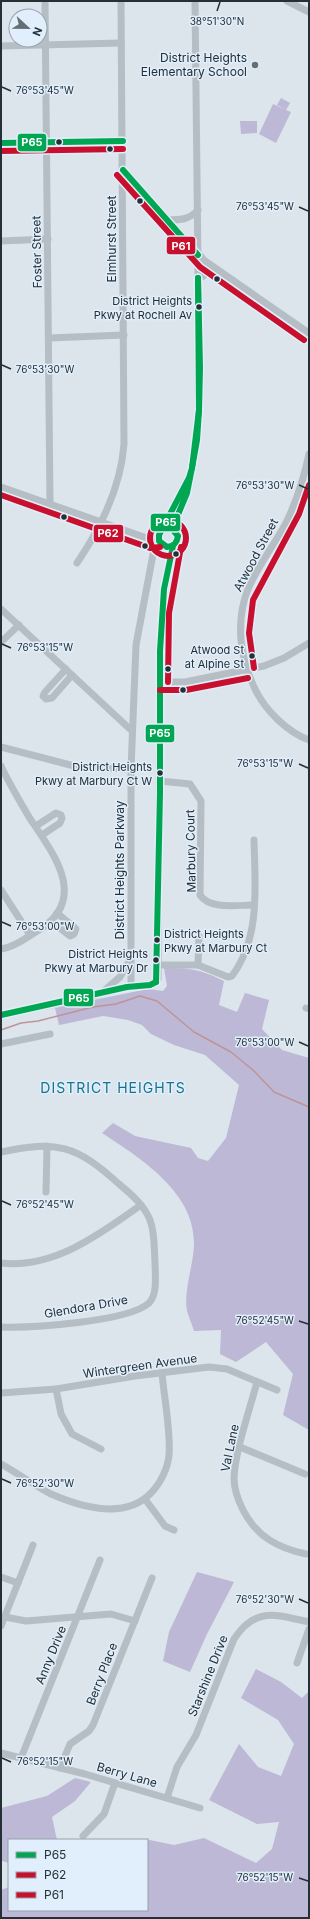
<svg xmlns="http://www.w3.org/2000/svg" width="310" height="1919" font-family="Inter,sans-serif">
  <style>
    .green { fill: #bcb8d5 }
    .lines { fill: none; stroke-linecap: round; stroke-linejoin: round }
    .stream { stroke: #bf9497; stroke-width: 1.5 }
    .minor { stroke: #b5bec5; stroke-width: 7 }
    .bus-1-casing { stroke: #e1eefb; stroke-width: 9 }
    .bus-2-casing { stroke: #e1eefb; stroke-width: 9 }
    .bus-3-casing { stroke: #e1eefb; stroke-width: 9 }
    .bus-1 { stroke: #00a651; stroke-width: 6 }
    .bus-2 { stroke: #c8102e; stroke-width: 6 }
    .bus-3 { stroke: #c8102e; stroke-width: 6 }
    .ticks { fill: none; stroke: #243035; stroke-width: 1.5 }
    .poi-dot { fill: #646f75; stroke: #e1eefb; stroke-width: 1.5 }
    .bus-dot { fill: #243035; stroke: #e1eefb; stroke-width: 1.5 }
    .labels { text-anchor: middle; stroke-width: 3; stroke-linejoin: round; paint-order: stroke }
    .bus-label { font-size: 11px; fill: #243035; stroke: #e1eefb; text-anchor: end }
    .poi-label { font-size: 12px; fill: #243035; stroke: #e1eefb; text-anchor: end }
    .street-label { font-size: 12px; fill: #243035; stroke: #e1eefb }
    .quarter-label { font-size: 14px; letter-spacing: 1px; fill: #16748b; stroke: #e1eefb }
    .ticks-label { font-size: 10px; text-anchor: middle; fill: #243035; stroke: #e1eefb; stroke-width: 3; stroke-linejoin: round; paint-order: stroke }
    .line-badge { stroke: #e1eefb; stroke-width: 1.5 }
    .badge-label { font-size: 11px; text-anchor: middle; font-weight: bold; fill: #fff }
  </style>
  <rect width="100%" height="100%" fill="#dce4ec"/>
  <g class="green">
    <path d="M281 98 290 103 286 110 291 112 276 143 259 134 273 104 286 110 277 105Z"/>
    <path d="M240 121H257V133L241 134Z"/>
    <path d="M164 968C190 968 200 969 224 981L219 1005 237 1012 245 993 269 1000 262 1029 282 1050 309 1058V1430L283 1415 293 1374 266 1342 236 1362 220 1354 221 1330 194 1331C192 1324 189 1318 187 1311 183 1292 194 1263 194 1244 195 1192 140 1158 102 1133L113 1123 135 1136 191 1148 198 1158 208 1161 226 1138 239 1085 205 1055 174 1045 151 1034 142 1025 128 1020 103 1016 59 1025 55 1008 148 989 163 991 167 986Z"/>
    <path d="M197 1572 234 1582 207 1634 190 1672 163 1661 169 1632Z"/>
    <path d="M256 1669 281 1682 302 1698 309 1691V1918H1V1890L9 1887V1910H147V1840L145 1839 174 1845 204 1838 256 1863 272 1849 279 1822 257 1824 209 1800 239 1744 258 1767 281 1776 294 1744 278 1720 241 1698Z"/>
    <path d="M75 1778 91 1782 75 1801 52 1817 57 1840H9V1863L2 1861 1 1808 47 1796Z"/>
  </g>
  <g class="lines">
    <path class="stream" d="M1 1030 21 1023 38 1021 93 1007 116 1004 140 996 157 1001 194 1032 231 1052 254 1071 274 1092 309 1107"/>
    <g class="minor">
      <path d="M45 1 50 504"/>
      <path d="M287 1 309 12"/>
      <path d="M1 46 121 43"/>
      <path d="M1 143 123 141"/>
      <path d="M123 170 205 261 309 333"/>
      <path d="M167 220C180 220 189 220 198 210"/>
      <path d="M1 241 48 239"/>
      <path d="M198 280 211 270H217"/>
      <path d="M49 338 124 335"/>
      <path d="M309 454C304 478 297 500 286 523 274 545 258 566 248 589 235 622 240 658 255 689 265 710 287 732 309 740"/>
      <path d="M1 487 141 536 153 540 159 539"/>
      <path d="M299 492 309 497"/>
      <path d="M172 529 190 482 198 430V266L195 1"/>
      <path d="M162 530 170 528 175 530 178 539C174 549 166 549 159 541L160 533 182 491"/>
      <path d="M77 563C100 529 121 486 124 444L121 1"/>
      <path d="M1 609 132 731"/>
      <path d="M1 642 19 625"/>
      <path d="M66 669 45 692 43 696 46 699 52 698 72 675"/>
      <path d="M160 682H185L264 666 284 658 309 643"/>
      <path d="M1 747 78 767 131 769"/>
      <path d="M1 766C9 783 19 800 29 817 52 852 90 898 39 930 27 937 15 947 1 949"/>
      <path d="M160 781 190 784 201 801 200 895C210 910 237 905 254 905"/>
      <path d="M36 826 56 813 61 815 62 818 60 823 42 835"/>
      <path d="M1 890 30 935"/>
      <path d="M51 921 70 936 74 934 76 929 57 913"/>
      <path d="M158 965H198L228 977 232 976C261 937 255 885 254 840"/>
      <path d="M198 965 199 936"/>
      <path d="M131 986V769L136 645 154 549 159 541"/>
      <path d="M104 991 120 977 130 960"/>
      <path d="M306 1008 309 1009"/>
      <path d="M1 1015 81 999 131 986 154 984 158 979 160 651 164 589 173 546"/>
      <path d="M1 1044 50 1034"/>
      <path d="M1 1152C57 1140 76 1145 119 1184 131 1194 144 1205 150 1220 155 1233 154 1248 155 1262 155 1274 158 1294 149 1303 128 1322 30 1328 1 1327"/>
      <path d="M46 1192 47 1146"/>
      <path d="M1 1263C54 1269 100 1234 141 1205"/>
      <path d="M257 1382C250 1409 235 1451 234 1478 234 1490 238 1500 243 1510 257 1537 278 1548 306 1554"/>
      <path d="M56 1389 61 1414 72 1434 101 1449"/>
      <path d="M1 1393 56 1389 135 1376 209 1367 227 1369 277 1390"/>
      <path d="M240 1447 305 1474"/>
      <path d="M1 1464C18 1473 33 1485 51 1494 81 1507 125 1520 151 1493 160 1484 168 1468 169 1455 171 1432 164 1397 162 1373"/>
      <path d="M145 1499 165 1526 174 1530"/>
      <path d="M1 1577 18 1583"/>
      <path d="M5 1617 26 1621 111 1614 135 1621"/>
      <path d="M1 1626 33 1545"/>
      <path d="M297 1663 309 1629"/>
      <path d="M1 1753 85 1774 200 1808"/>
      <path d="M21 1758 100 1560"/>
      <path d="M60 1768 70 1744 89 1731 93 1725 152 1578"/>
      <path d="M167 1798 177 1767 196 1735 234 1639C256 1606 276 1615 309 1622"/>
      <path d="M83 1836 104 1814 115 1783"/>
    </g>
    <defs>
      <g id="bus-1">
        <path d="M1 143 123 141"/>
        <path d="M123 170 198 255"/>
        <path d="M198 278 200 368 199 410"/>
        <path d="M198 278 199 410"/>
        <path d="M192 468 187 493 172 529 178 536C177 543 174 546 167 547L159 541V535L189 478Z"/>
        <path d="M192 468 199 410"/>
        <path d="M192 468 197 440 199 410"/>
        <path d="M156 982 160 793V651L164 589 173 546"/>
        <path d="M1 1015 127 987 150 985 156 982"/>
      </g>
      <g id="bus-2">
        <path d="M1 495 150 548 160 547"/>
        <circle cx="168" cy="538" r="18"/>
        <path d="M254 668 249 633 253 600 299 514 309 485"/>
        <path d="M168 682 169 613 181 547"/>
        <path d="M160 690H186L248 678"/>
      </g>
      <g id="bus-3">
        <path d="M1 151 123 149"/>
        <path d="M117 175 200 267 304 340"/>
      </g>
    </defs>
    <use href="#bus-1" class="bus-1-casing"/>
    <use href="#bus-2" class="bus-2-casing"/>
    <use href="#bus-3" class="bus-3-casing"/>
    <use href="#bus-1" class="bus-1"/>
    <use href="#bus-2" class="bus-2"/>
    <use href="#bus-3" class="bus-3"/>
  </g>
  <path class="ticks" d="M217 11 220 2M2 87 11 91M299 207 308 211M2 365 11 369M299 485 308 489M2 644 11 648M299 764 308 768M2 922 11 926M299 1042 308 1046M2 1201 11 1205M299 1321 308 1324M2 1479 11 1483M299 1599 308 1603M2 1758 11 1762M299 1878 308 1881"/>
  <circle class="poi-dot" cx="255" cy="65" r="4"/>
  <g class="bus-dot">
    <circle cx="59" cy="142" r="3.5"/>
    <circle cx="110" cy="149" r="3.5"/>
    <circle cx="140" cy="201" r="3.5"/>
    <circle cx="217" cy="279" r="3.5"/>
    <circle cx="199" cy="307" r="3.5"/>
    <circle cx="64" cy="517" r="3.5"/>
    <circle cx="145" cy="546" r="3.5"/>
    <circle cx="176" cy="554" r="3.5"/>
    <circle cx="252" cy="656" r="3.5"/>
    <circle cx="168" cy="669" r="3.5"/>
    <circle cx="183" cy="690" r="3.5"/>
    <circle cx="160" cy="773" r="3.5"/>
    <circle cx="157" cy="940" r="3.5"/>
    <circle cx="156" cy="960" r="3.5"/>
  </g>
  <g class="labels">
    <g class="bus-label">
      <text x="192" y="305">District Heights<tspan x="192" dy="14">Pkwy at Rochell Av</tspan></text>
      <text x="244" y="654">Atwood St<tspan x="244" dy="14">at Alpine St</tspan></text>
      <text x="152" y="771">District Heights<tspan x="152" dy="14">Pkwy at Marbury Ct W</tspan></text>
      <text x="164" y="938" text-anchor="start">District Heights<tspan x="164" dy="14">Pkwy at Marbury Ct</tspan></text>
      <text x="148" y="958">District Heights<tspan x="148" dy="14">Pkwy at Marbury Dr</tspan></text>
    </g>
    <g class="poi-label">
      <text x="247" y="62">District Heights<tspan x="247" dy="14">Elementary School</tspan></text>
    </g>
    <g class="street-label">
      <text transform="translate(112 239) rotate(-90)" y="4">Elmhurst Street</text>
      <text transform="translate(37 252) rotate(-91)" y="4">Foster Street</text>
      <text transform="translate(256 555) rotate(-62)" y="4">Atwood Street</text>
      <text transform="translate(191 851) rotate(-91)" y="4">Marbury Court</text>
      <text transform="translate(120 870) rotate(-90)" y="4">District Heights Parkway</text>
      <text transform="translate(86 1307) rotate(-10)" y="4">Glendora Drive</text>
      <text transform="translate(140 1366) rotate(-8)" y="4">Wintergreen Avenue</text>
      <text transform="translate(230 1448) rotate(-78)" y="4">Val Lane</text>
      <text transform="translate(51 1655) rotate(-68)" y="4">Anny Drive</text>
      <text transform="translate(102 1674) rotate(-69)" y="4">Berry Place</text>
      <text transform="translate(208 1676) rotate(-68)" y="4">Starshine Drive</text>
      <text transform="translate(127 1775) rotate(16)" y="4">Berry Lane</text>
    </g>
    <g class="quarter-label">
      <text x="113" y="1093">DISTRICT HEIGHTS</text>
    </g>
  </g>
  <g class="ticks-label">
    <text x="217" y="25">38°51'30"N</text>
    <text x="45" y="94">76°53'45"W</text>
    <text x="265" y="210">76°53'45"W</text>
    <text x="45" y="373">76°53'30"W</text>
    <text x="265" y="489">76°53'30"W</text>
    <text x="45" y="651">76°53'15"W</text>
    <text x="265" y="767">76°53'15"W</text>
    <text x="45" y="930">76°53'00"W</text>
    <text x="265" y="1046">76°53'00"W</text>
    <text x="45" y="1208">76°52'45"W</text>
    <text x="265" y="1324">76°52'45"W</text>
    <text x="45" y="1487">76°52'30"W</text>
    <text x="265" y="1603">76°52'30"W</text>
    <text x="45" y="1765">76°52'15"W</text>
    <text x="265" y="1881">76°52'15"W</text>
  </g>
  <g class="line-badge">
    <rect x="17" y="133" width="30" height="19" rx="4" fill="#00a651"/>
    <rect x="166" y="236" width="30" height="19" rx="4" fill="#c8102e"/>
    <rect x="150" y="513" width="31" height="19" rx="4" fill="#00a651"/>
    <rect x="93" y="524" width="31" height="19" rx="4" fill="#c8102e"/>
    <rect x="145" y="724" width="30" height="19" rx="4" fill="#00a651"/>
    <rect x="63" y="988" width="31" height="19" rx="4" fill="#00a651"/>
  </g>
  <g class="badge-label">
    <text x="32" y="146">P65</text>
    <text x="181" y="250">P61</text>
    <text x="166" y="526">P65</text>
    <text x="108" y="537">P62</text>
    <text x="160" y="737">P65</text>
    <text x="79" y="1002">P65</text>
  </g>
  <rect width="310" height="1919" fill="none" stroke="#243035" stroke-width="4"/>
  <rect x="8" y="1839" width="140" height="72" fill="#e1eefb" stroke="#95a2ac"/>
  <rect x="16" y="1852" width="20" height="6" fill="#00a651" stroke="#95a2ac"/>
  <text x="44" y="1859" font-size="12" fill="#243035">P65</text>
  <rect x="16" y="1872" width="20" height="6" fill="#c8102e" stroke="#95a2ac"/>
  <text x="44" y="1879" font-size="12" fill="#243035">P62</text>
  <rect x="16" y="1892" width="20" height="6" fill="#c8102e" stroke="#95a2ac"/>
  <text x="44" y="1899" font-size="12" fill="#243035">P61</text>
  <g transform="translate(28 28) rotate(112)"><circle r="19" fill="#e1eefb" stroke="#95a2ac"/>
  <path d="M0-3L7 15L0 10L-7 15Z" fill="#646f75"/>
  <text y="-6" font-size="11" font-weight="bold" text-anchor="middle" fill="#243035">N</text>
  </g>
</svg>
